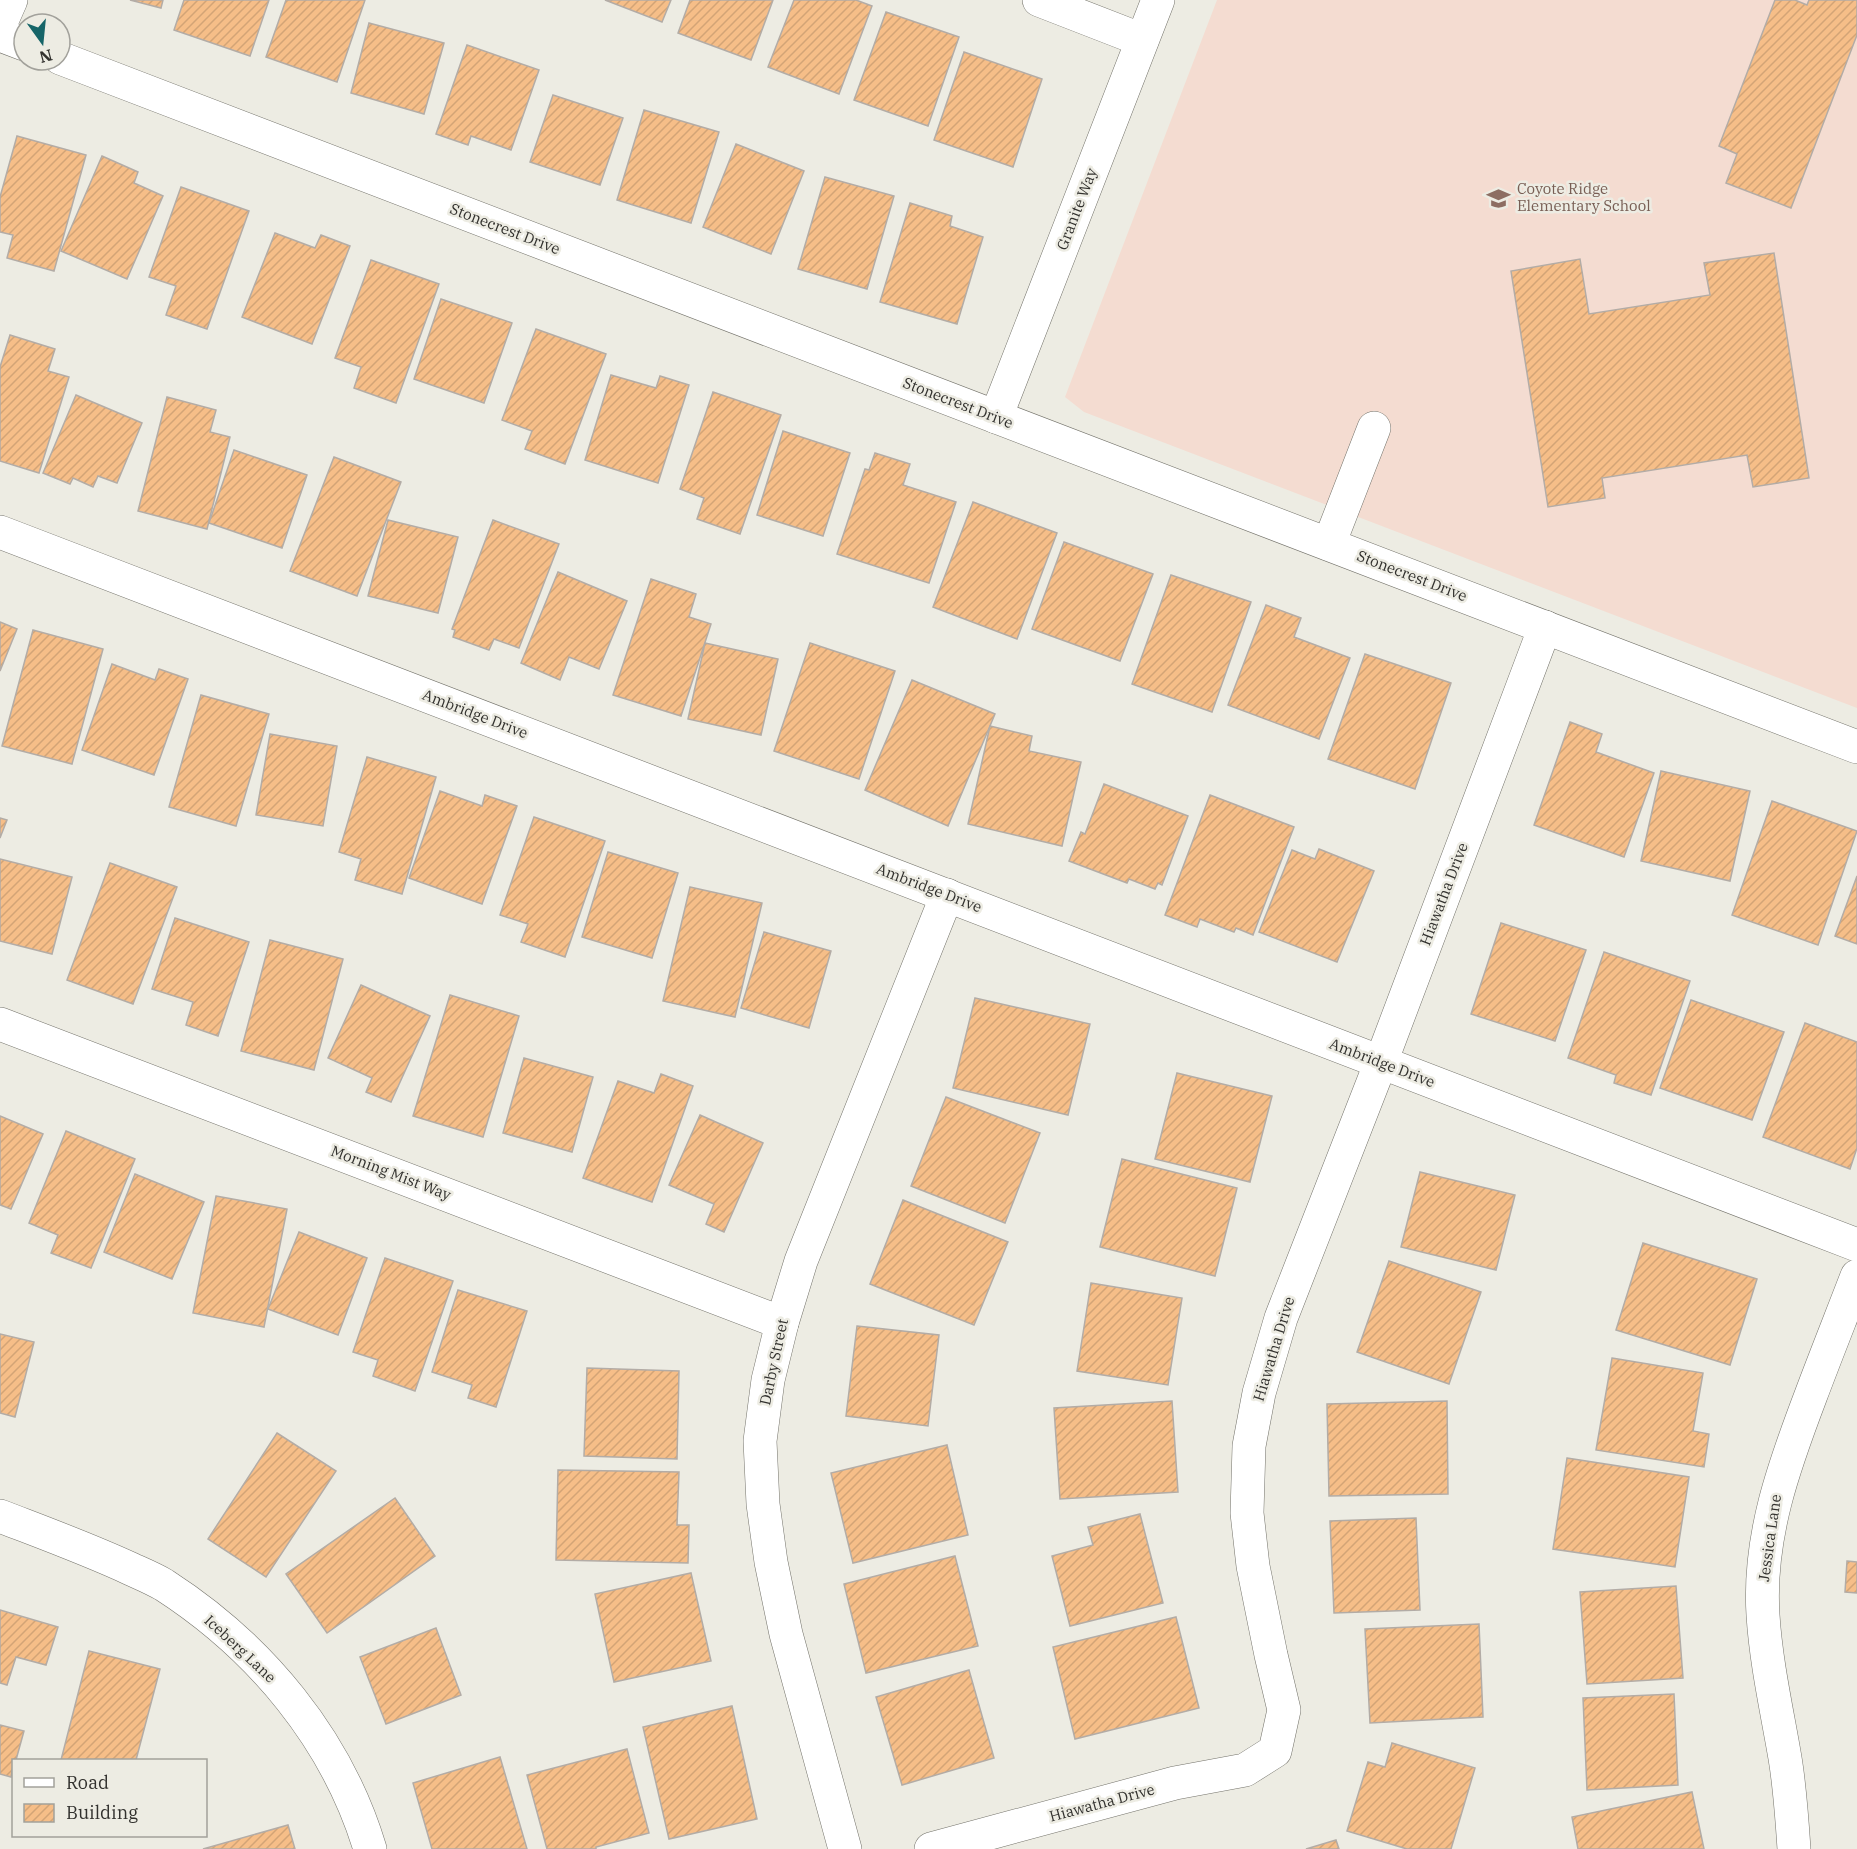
<svg xmlns="http://www.w3.org/2000/svg" width="1857" height="1849" font-family="'IBM Plex Serif',serif">
  <style>
    .education { fill: #f4dcd1 }
    .building { fill: url(#building-hatch); stroke: #b3aca6; stroke-width: 1.5 }
    .lines { fill: none; stroke-linecap: round; stroke-linejoin: round }
    .minor-casing { stroke: #74736b; stroke-width: 34 }
    .minor { stroke: #fff; stroke-width: 33 }
    .labels { text-anchor: middle; stroke-width: 5; stroke-linejoin: round; paint-order: stroke }
    .education-label { font-size: 15px; fill: #785e54; stroke: #edece3; text-anchor: start }
    .street-label { font-size: 15px; fill: #32312e; stroke: #edece3 }
  </style>
  <defs>
    <pattern id="building-hatch" width="6" height="6" patternUnits="userSpaceOnUse" patternTransform="scale(1.5)"><rect width="6" height="6" fill="#f6be88"/><path d="M-1 1l2-2M0 6l6-6M5 7l2-2" fill="none" stroke="#d3a476"/></pattern>
  </defs>
  <rect width="100%" height="100%" fill="#edece3"/>
  <path class="education" d="M1217 0H1857V708L1084 412 1065 397Z"/>
  <g class="building">
    <path d="M130 0H163L161 8Z"/>
    <path d="M184 0H269L250 56 174 30Z"/>
    <path d="M286 0H365L337 82 266 57Z"/>
    <path d="M605 0H671L662 22Z"/>
    <path d="M690 0H773L751 60 678 33Z"/>
    <path d="M794 0H856L872 6 839 94 768 67Z"/>
    <path d="M1775 0H1795L1807 5 1809 0H1857V35L1791 208 1726 183 1737 154 1719 146Z"/>
    <path d="M886 12 959 37 928 126 854 100Z"/>
    <path d="M369 23 444 43 424 114 351 93Z"/>
    <path d="M467 45 539 70 511 150 471 136 468 145 436 134Z"/>
    <path d="M964 52 1042 79 1013 167 934 140Z"/>
    <path d="M553 95 623 118 600 185 530 162Z"/>
    <path d="M644 110 719 132 691 223 617 200Z"/>
    <path d="M17 136 86 155 54 271 7 258 13 235 0 232V197Z"/>
    <path d="M736 144 804 171 771 254 703 227Z"/>
    <path d="M102 156 138 172 134 183 163 196 127 279 61 251Z"/>
    <path d="M825 177 894 196 867 289 798 269Z"/>
    <path d="M181 187 249 211 207 329 166 315 176 286 149 277Z"/>
    <path d="M910 203 952 216 950 226 983 237 957 324 880 302Z"/>
    <path d="M275 233 315 248 321 235 350 246 312 344 242 317Z"/>
    <path d="M1774 253 1809 478 1753 487 1747 455 1602 478 1605 498 1548 507 1511 271 1580 259 1589 314 1710 295 1704 263Z"/>
    <path d="M371 260 439 284 396 403 354 388 361 367 335 358Z"/>
    <path d="M441 299 512 323 484 403 414 379Z"/>
    <path d="M536 329 606 354 565 464 525 449 532 431 502 420Z"/>
    <path d="M10 335 55 349 48 371 69 377 39 473 0 461V367Z"/>
    <path d="M611 375 656 388 660 376 689 385 658 483 585 460Z"/>
    <path d="M713 392 781 415 740 534 697 519 704 498 680 489Z"/>
    <path d="M76 395 142 423 117 483 98 476 93 487 73 478 70 484 43 473Z"/>
    <path d="M167 397 216 410 210 432 230 437 207 529 138 511Z"/>
    <path d="M783 431 850 453 823 536 757 515Z"/>
    <path d="M234 450 307 475 282 548 209 523Z"/>
    <path d="M875 453 910 464 903 485 956 502 929 583 837 554 865 469 869 470Z"/>
    <path d="M334 457 401 482 357 596 290 571Z"/>
    <path d="M973 502 1057 533 1017 639 933 607Z"/>
    <path d="M388 520 458 537 438 613 368 596Z"/>
    <path d="M493 520 559 544 519 648 494 639 489 650 453 637 455 630 452 629Z"/>
    <path d="M1064 542 1153 574 1120 661 1032 629Z"/>
    <path d="M558 572 627 601 599 669 569 657 560 680 521 663Z"/>
    <path d="M1171 575 1251 602 1212 712 1132 684Z"/>
    <path d="M651 579 696 594 689 617 711 624 681 716 613 695Z"/>
    <path d="M1266 605 1301 618 1294 637 1350 658 1319 739 1228 705Z"/>
    <path d="M0 622 17 629 0 671Z"/>
    <path d="M33 630 103 649 72 764 2 746Z"/>
    <path d="M705 643 778 659 761 735 688 719Z"/>
    <path d="M810 643 895 671 859 779 774 751Z"/>
    <path d="M1365 654 1451 683 1415 789 1328 759Z"/>
    <path d="M112 664 155 680 159 669 188 679 154 775 82 750Z"/>
    <path d="M912 680 995 714 948 826 865 790Z"/>
    <path d="M201 695 269 714 236 826 169 807Z"/>
    <path d="M1570 722 1602 734 1596 752 1654 773 1624 857 1534 825Z"/>
    <path d="M990 726 1032 736 1029 751 1081 762 1062 846 968 824Z"/>
    <path d="M270 734 337 746 323 826 256 815Z"/>
    <path d="M367 757 436 777 402 894 355 880 361 859 339 852Z"/>
    <path d="M1661 771 1750 791 1730 881 1641 861Z"/>
    <path d="M1104 784 1188 816 1162 885 1158 883 1155 889 1129 879 1127 883 1069 861 1081 832 1085 834Z"/>
    <path d="M440 791 482 806 485 795 517 806 482 904 409 878Z"/>
    <path d="M1210 795 1294 827 1253 935 1236 928 1234 932 1200 919 1197 927 1165 915Z"/>
    <path d="M1772 801 1857 831 1818 945 1732 915Z"/>
    <path d="M534 817 605 841 565 957 521 942 528 924 500 915Z"/>
    <path d="M0 818 7 820 0 838Z"/>
    <path d="M1319 849 1374 871 1337 962 1259 932 1292 850 1315 859Z"/>
    <path d="M608 852 678 873 652 958 582 937Z"/>
    <path d="M0 859 72 877 52 954 0 941Z"/>
    <path d="M110 863 177 887 133 1004 67 980Z"/>
    <path d="M1857 876V944L1835 936Z"/>
    <path d="M690 887 762 903 735 1017 663 1001Z"/>
    <path d="M175 918 249 942 218 1036 186 1025 193 1002 152 989Z"/>
    <path d="M1501 923 1586 950 1555 1041 1471 1014Z"/>
    <path d="M764 932 831 951 809 1028 741 1008Z"/>
    <path d="M270 940 343 959 314 1070 241 1051Z"/>
    <path d="M1604 952 1690 981 1651 1095 1614 1083 1616 1075 1568 1058Z"/>
    <path d="M361 985 430 1016 391 1102 366 1092 372 1078 328 1058Z"/>
    <path d="M450 995 519 1016 483 1137 413 1116Z"/>
    <path d="M975 998 1090 1024 1068 1115 953 1088Z"/>
    <path d="M1691 1000 1784 1032 1752 1120 1660 1088Z"/>
    <path d="M1805 1023 1857 1042V1148L1850 1169 1763 1137Z"/>
    <path d="M524 1058 593 1077 572 1152 503 1133Z"/>
    <path d="M1177 1073 1272 1096 1250 1182 1155 1159Z"/>
    <path d="M661 1074 693 1086 652 1202 583 1178 618 1081 654 1093Z"/>
    <path d="M946 1097 1040 1133 1005 1223 911 1186Z"/>
    <path d="M700 1115 763 1143 724 1232 706 1224 714 1204 669 1185Z"/>
    <path d="M0 1116 43 1134 11 1209 0 1205Z"/>
    <path d="M66 1131 135 1159 91 1268 51 1253 58 1235 29 1223Z"/>
    <path d="M1122 1159 1237 1188 1215 1276 1100 1247Z"/>
    <path d="M1420 1172 1515 1195 1496 1270 1401 1247Z"/>
    <path d="M135 1174 204 1202 172 1279 104 1252Z"/>
    <path d="M216 1196 287 1209 264 1327 193 1313Z"/>
    <path d="M903 1200 1008 1242 974 1325 870 1284Z"/>
    <path d="M299 1232 367 1258 338 1335 268 1309Z"/>
    <path d="M1643 1243 1757 1279 1730 1365 1616 1330Z"/>
    <path d="M385 1258 453 1281 415 1391 373 1376 378 1360 353 1352Z"/>
    <path d="M1389 1261 1481 1292 1449 1384 1357 1352Z"/>
    <path d="M1091 1283 1182 1298 1168 1385 1077 1371Z"/>
    <path d="M458 1290 527 1311 496 1407 468 1398 472 1385 432 1372Z"/>
    <path d="M857 1326 939 1335 928 1426 846 1416Z"/>
    <path d="M0 1334 34 1342 15 1417 0 1413Z"/>
    <path d="M1612 1358 1703 1373 1693 1431 1709 1434 1704 1467 1596 1450Z"/>
    <path d="M587 1368 679 1371 677 1459 584 1456Z"/>
    <path d="M1172 1401 1178 1492 1060 1499 1054 1408Z"/>
    <path d="M1447 1401 1448 1494 1329 1496 1327 1404Z"/>
    <path d="M277 1433 336 1471 266 1577 208 1539Z"/>
    <path d="M947 1445 968 1535 853 1563 831 1473Z"/>
    <path d="M1567 1458 1689 1477 1675 1567 1553 1549Z"/>
    <path d="M558 1470 679 1472 677 1525H689L688 1563 556 1560Z"/>
    <path d="M395 1498 435 1556 327 1633 286 1574Z"/>
    <path d="M1140 1514 1163 1603 1070 1626 1052 1556 1093 1545 1088 1527Z"/>
    <path d="M1416 1518 1420 1610 1334 1613 1330 1521Z"/>
    <path d="M955 1556 978 1646 866 1673 844 1584Z"/>
    <path d="M1847 1561 1857 1562V1593L1845 1592Z"/>
    <path d="M691 1573 711 1661 614 1682 595 1594Z"/>
    <path d="M1676 1586 1683 1678 1587 1684 1580 1592Z"/>
    <path d="M0 1610 58 1627 46 1665 16 1657 7 1685 0 1683Z"/>
    <path d="M1176 1617 1199 1708 1075 1739 1053 1647Z"/>
    <path d="M1479 1624 1483 1717 1370 1723 1365 1629Z"/>
    <path d="M436 1628 461 1695 386 1724 360 1657Z"/>
    <path d="M89 1651 160 1669 136 1760H61Z"/>
    <path d="M969 1670 994 1758 902 1785 876 1697Z"/>
    <path d="M1674 1694 1678 1785 1587 1790 1583 1698Z"/>
    <path d="M732 1706 757 1819 669 1839 643 1727Z"/>
    <path d="M0 1725 24 1731 16 1760H14L11 1777 0 1774Z"/>
    <path d="M1392 1743 1475 1768 1451 1849H1407L1347 1831 1368 1762 1385 1767Z"/>
    <path d="M627 1749 649 1833 596 1847V1849H547L527 1775Z"/>
    <path d="M500 1757 527 1849H432L413 1783Z"/>
    <path d="M1692 1792 1704 1849H1578L1572 1817Z"/>
    <path d="M288 1825 295 1849H203Z"/>
    <path d="M1336 1840 1339 1849H1306Z"/>
  </g>
  <g class="lines">
    <defs>
      <g id="minor">
        <path d="M1039 0 1142 40"/>
        <path d="M0 25 11 0"/>
        <path d="M0 35 24 44"/>
        <path d="M60 58 1857 747"/>
        <path d="M996 417 1158 0"/>
        <path d="M0 532 1857 1245"/>
        <path d="M1329 544 1374 428"/>
        <path d="M0 1024 782 1323"/>
        <path d="M0 1516C44 1533 88 1549 131 1569 142 1574 154 1579 164 1585 260 1647 337 1739 370 1849"/>
        <path d="M845 1849 786 1634 771 1562 763 1504 760 1441 768 1380 782 1323 801 1261 947 895"/>
        <path d="M931 1849 1175 1783 1245 1770 1275 1751 1284 1710 1271 1655 1253 1566 1247 1513 1249 1446 1259 1393 1281 1318 1381 1062 1545 627"/>
        <path d="M1794 1849C1792 1819 1790 1788 1785 1758 1777 1711 1766 1663 1763 1615 1758 1537 1784 1466 1811 1395 1826 1355 1842 1315 1857 1276"/>
      </g>
    </defs>
    <use href="#minor" class="minor-casing"/>
    <use href="#minor" class="minor"/>
  </g>
  <defs>
    <symbol id="school-bare" viewBox="-9 -9 18 18"><path d="M0-5L7-2L0 1L-7-2ZM-4 1L0 2.5L4 1V4Q0 6-4 4Z" fill="#8d6e63" stroke="#edece3" stroke-width="2.5" paint-order="stroke"/></symbol>
  </defs>
  <g fill-rule="evenodd">
    <use href="#school-bare" x="1482" y="182" width="33" height="33"/>
  </g>
  <g class="labels">
    <g class="education-label">
      <text x="1517" y="194">Coyote Ridge<tspan x="1517" dy="17">Elementary School</tspan></text>
    </g>
    <g class="street-label">
      <text transform="translate(1077 209) rotate(-69)" y="5">Granite Way</text>
      <text transform="translate(505 229) rotate(21)" y="5">Stonecrest Drive</text>
      <text transform="translate(958 403) rotate(21)" y="5">Stonecrest Drive</text>
      <text transform="translate(1412 576) rotate(21)" y="5">Stonecrest Drive</text>
      <text transform="translate(475 714) rotate(21)" y="5">Ambridge Drive</text>
      <text transform="translate(929 888) rotate(21)" y="5">Ambridge Drive</text>
      <text transform="translate(1444 894) rotate(-69)" y="5">Hiawatha Drive</text>
      <text transform="translate(1382 1063) rotate(21)" y="5">Ambridge Drive</text>
      <text transform="translate(391 1173) rotate(21)" y="5">Morning Mist Way</text>
      <text transform="translate(1274 1349) rotate(-73)" y="5">Hiawatha Drive</text>
      <text transform="translate(774 1362) rotate(-78)" y="5">Darby Street</text>
      <text transform="translate(1770 1538) rotate(-82)" y="5">Jessica Lane</text>
      <text transform="translate(240 1649) rotate(43)" y="5">Iceberg Lane</text>
      <text transform="translate(1102 1803) rotate(-15)" y="5">Hiawatha Drive</text>
    </g>
  </g>
  <rect x="12" y="1759" width="195" height="78" fill="#edece3" stroke="#a2a19b" stroke-width="1.5"/>
  <rect x="24" y="1778" width="30" height="9" fill="#ffffff" stroke="#a2a19b" stroke-width="1.5"/>
  <text x="66" y="1789" font-size="18" fill="#32312e">Road</text>
  <rect x="24" y="1804" width="30" height="18" fill="url(#building-hatch)" stroke="#a2a19b" stroke-width="1.5"/>
  <text x="66" y="1819" font-size="18" fill="#32312e">Building</text>
  <g transform="translate(42 42) rotate(165)"><circle r="28" fill="#edece3" stroke="#a2a19b" stroke-width="1.5"/>
  <path d="M0-4.5L10 22L0 15L-10 22Z" fill="#166568"/>
  <text y="-9" font-size="16" font-weight="bold" text-anchor="middle" fill="#32312e">N</text>
  </g>
</svg>
